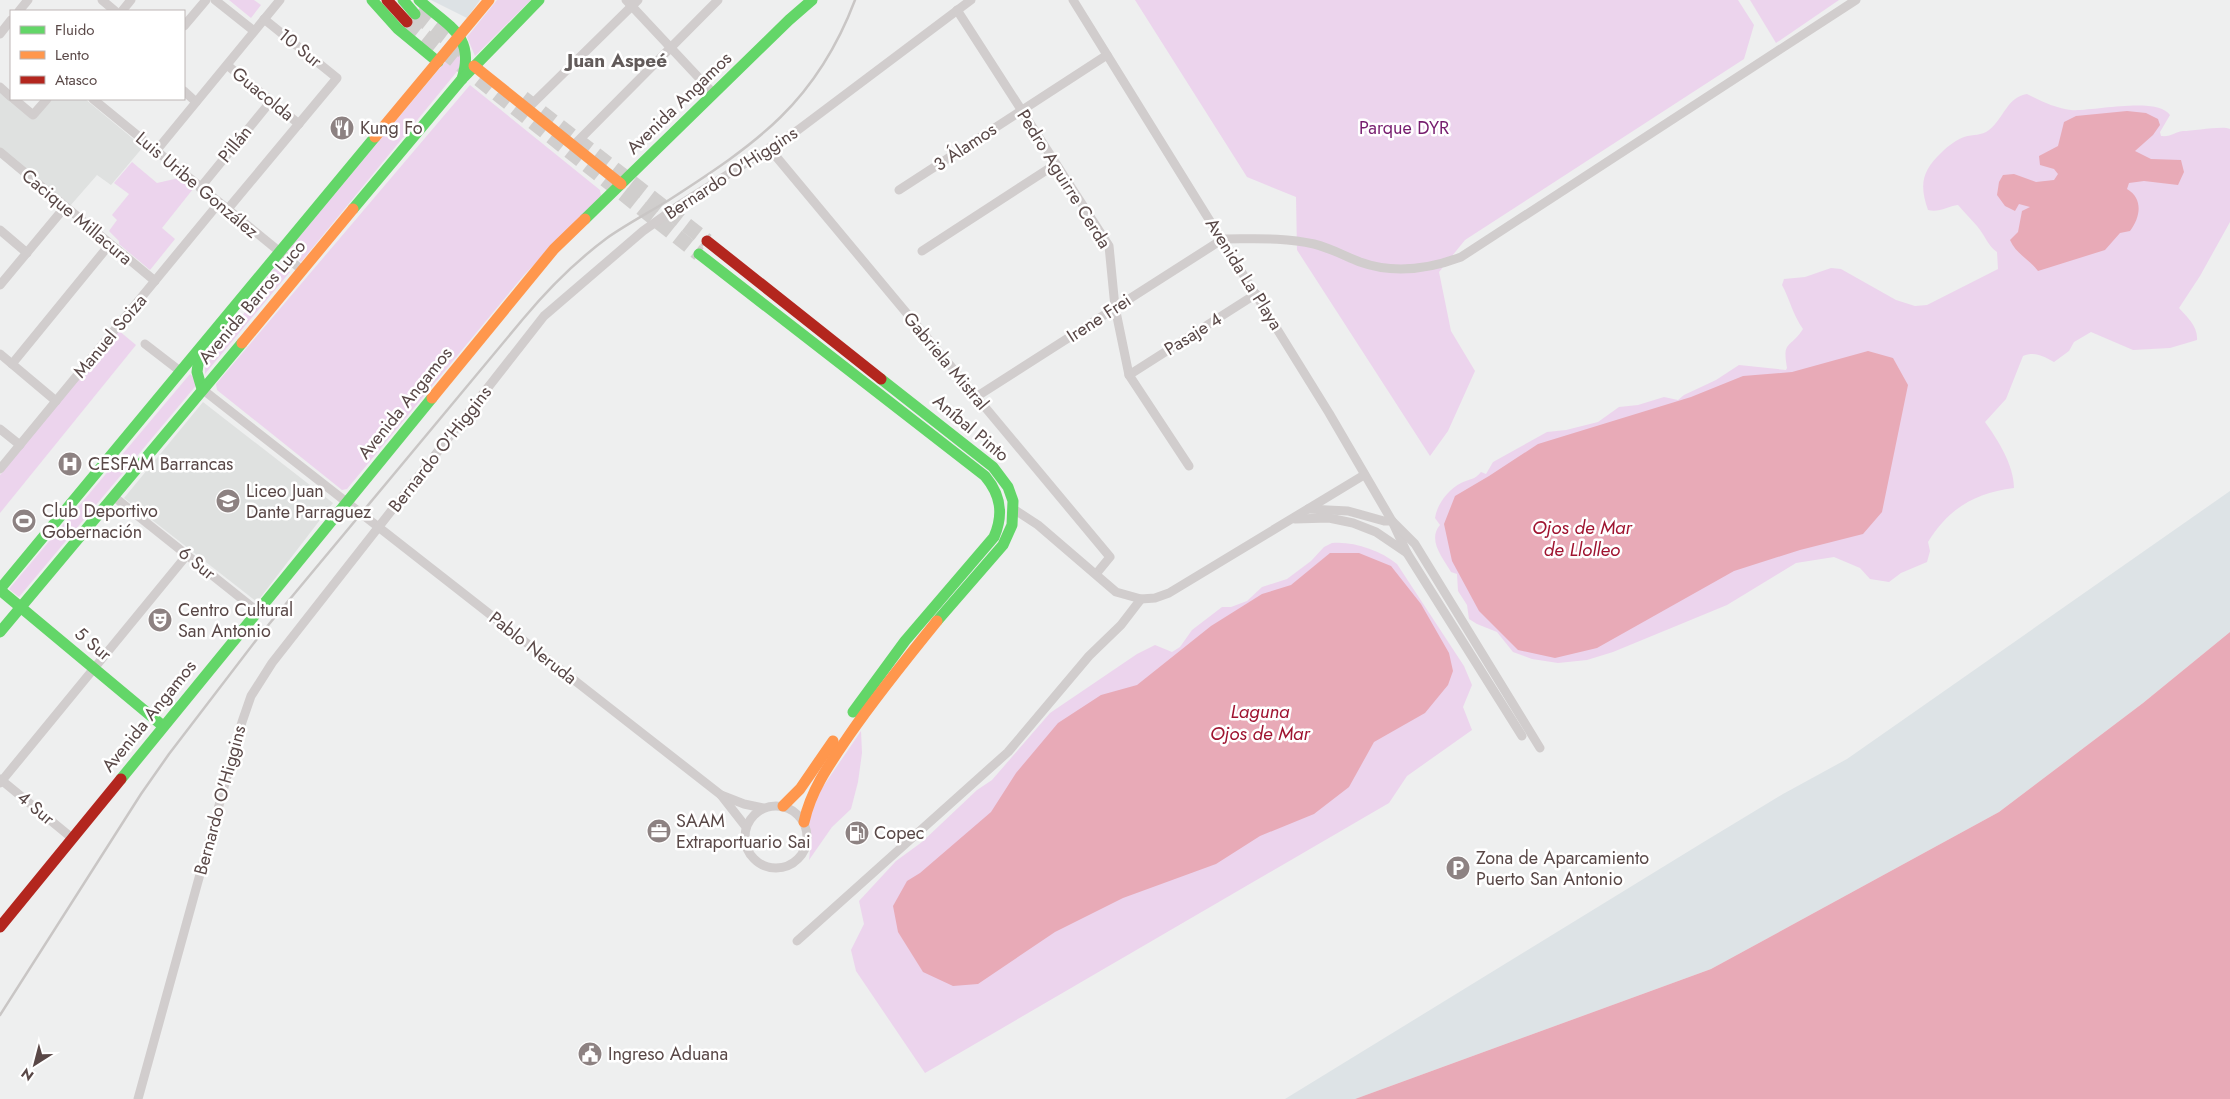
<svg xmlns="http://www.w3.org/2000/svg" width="2230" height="1099" font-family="Jost,sans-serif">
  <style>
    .commercial { fill: #dde2e5 }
    .education { fill: #dfe1e0 }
    .green { fill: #ecd4ed }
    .sand { fill: #dde3e6 }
    .water { fill: #e8aab7 }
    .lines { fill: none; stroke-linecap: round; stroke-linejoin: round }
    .highway-tunnel { stroke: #d0cecd; stroke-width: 15; stroke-dasharray: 15 8; stroke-linecap: butt }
    .street { stroke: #d1cdcd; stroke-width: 9 }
    .fast { stroke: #63d668; stroke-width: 11 }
    .slow { stroke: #ff974d; stroke-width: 11 }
    .jam { stroke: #b3261e; stroke-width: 11 }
    .rail { stroke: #c9c6c5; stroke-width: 2.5 }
    .labels { text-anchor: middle; stroke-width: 5; stroke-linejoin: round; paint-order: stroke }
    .street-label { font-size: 18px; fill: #594847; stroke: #fff }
    .poi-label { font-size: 18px; fill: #594847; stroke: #fff; text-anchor: start }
    .park-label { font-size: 18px; fill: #761c6e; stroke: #fff }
    .neighbourhood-label { font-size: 19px; font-weight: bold; fill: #625b5a; stroke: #fff }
    .water-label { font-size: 19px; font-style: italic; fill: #9f1430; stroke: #fff }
  </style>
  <rect width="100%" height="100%" fill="#eeefef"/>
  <path class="commercial" d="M431 0H480L467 18Z"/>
  <g class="education">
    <path d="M0 91 31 119 48 99H85L143 147 111 185 97 175 70 206 0 148Z"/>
    <path d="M203 402 333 503 257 602 124 498Z"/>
  </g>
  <g class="green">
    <path d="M229 0H254L261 5 251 18Z"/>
    <path d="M497 0H531L475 56 467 37Z"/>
    <path d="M1135 0H1738L1754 25 1744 59 1465 240 1439 272 1451 331 1475 371 1448 431 1430 456 1297 250 1296 197 1247 177Z"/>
    <path d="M1750 0H1839L1776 43Z"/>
    <path d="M460 44 464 63 301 262 287 251Z"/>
    <path d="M470 85 600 190 601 196 524 275 347 489 342 490 217 390 216 384Z"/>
    <path d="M2027 94C2041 101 2055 108 2071 110 2091 112 2157 96 2170 115L2160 132 2161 136C2172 137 2174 132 2183 131 2193 131 2224 125 2230 129V222L2200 276 2179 308C2187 317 2198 326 2197 340L2170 348 2133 350 2091 332 2074 342 2069 351 2054 362C2043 356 2035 351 2023 356L2006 399 1985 422C1998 440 2014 465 2014 488 1975 493 1949 508 1928 542L1930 551 1927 562 1901 573 1889 582 1870 579 1860 568 1834 557 1796 563 1727 605 1613 652 1587 660 1558 663 1532 659 1513 652 1497 632 1477 624 1469 619 1467 605 1458 591 1457 574 1451 572C1443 558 1427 540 1440 525L1435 518C1437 504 1448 490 1461 483 1469 479 1475 480 1481 472L1486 474 1493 462 1547 432 1566 430 1598 422 1619 407 1638 405 1664 397 1678 400 1684 395 1716 380 1739 365 1786 370 1787 368C1782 340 1790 349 1803 329 1793 315 1790 300 1782 285L1784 279 1805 277 1831 268 1841 269 1896 300 1915 306 1927 305 1998 269 1997 252C1987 245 1985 235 1977 226 1971 219 1965 213 1958 205 1948 206 1939 213 1928 210 1919 184 1922 171 1942 152 1948 146 1956 140 1964 137 1974 134 1981 136 1989 130 2004 118 2007 97 2027 94Z"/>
    <path d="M132 162 157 183 179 178 193 189 162 228 175 239 150 270 119 244V241L109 231 117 220 112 215 129 194 114 183Z"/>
    <path d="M279 263 290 272 205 374V360L255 300 259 287Z"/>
    <path d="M118 330 136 345 0 513V475Z"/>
    <path d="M190 374 199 382 19 597 9 589Z"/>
    <path d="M1332 543C1353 541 1380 550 1397 564L1464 666 1472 685 1463 707 1472 730 1407 776 1389 803 925 1073 856 971 851 950 864 924 859 901 896 861 922 842 977 790 992 780 1050 713 1137 654 1155 645 1172 652 1180 647 1192 630 1222 607H1231L1247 601 1262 587 1287 579 1311 561 1324 547Z"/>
    <path d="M861 731 862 753 858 782 851 809 832 827 809 860 811 842 809 823 816 797Z"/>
  </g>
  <path class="sand" d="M2230 491V632L2143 703 1999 812 1711 969 1355 1099H1285L1702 843 1783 794 1847 759Z"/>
  <g class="water">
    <path d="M2127 111 2146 113 2158 119 2160 125 2153 135 2135 151 2151 159 2181 160 2184 172 2178 185 2144 181 2129 183 2127 189C2144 199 2140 218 2130 231L2120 233 2105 250 2038 271C2029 259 2016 254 2010 240L2018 232 2022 211 2030 207 2019 204 2015 211 2005 206 1997 195 1999 182 2003 175 2014 174 2036 182 2054 180 2058 174 2054 169 2040 165 2039 156 2058 146 2064 122 2076 116Z"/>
    <path d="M1868 351 1893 358 1908 385 1882 512 1863 534 1800 550 1734 571 1597 648 1555 658 1518 650 1479 611 1452 561 1444 524 1455 496 1489 476 1538 444 1691 397 1743 376 1792 372Z"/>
    <path d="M1330 553H1359L1391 566 1421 604 1449 653 1453 671 1448 685 1425 713 1374 742 1349 787 1314 814 1260 836 1216 864 1123 898 1055 932 978 984 953 986 923 972 898 932 893 906 907 881 920 873 991 812 1016 773 1058 723 1101 695 1137 685 1211 626 1262 594 1291 585Z"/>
    <path d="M2230 632V1099H1355L1711 969 1999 812 2143 703Z"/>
  </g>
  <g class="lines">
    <g class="highway-tunnel">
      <path d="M415 14 463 51"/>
      <path d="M407 22 699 254"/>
      <path d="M523 98 707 241"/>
    </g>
    <g class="street">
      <path d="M102 0 115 11"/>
      <path d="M215 0 254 31"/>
      <path d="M626 0 714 94"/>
      <path d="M1073 0 1329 413 1392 521 1407 553"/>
      <path d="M957 10 1109 246 1115 307 1129 375 1189 466"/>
      <path d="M19 11 28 0"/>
      <path d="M122 11 131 0"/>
      <path d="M184 26 206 0"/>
      <path d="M0 34 11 20"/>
      <path d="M227 65 299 124"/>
      <path d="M0 87 11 97"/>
      <path d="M184 91 196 102"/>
      <path d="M14 99 33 115 47 99"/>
      <path d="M93 99 302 270"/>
      <path d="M527 109 638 0"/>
      <path d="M573 146 718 0"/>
      <path d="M769 148 1110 557 1096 574"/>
      <path d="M156 151 280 0"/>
      <path d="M0 152 155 281"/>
      <path d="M200 188 271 101"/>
      <path d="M899 190 1107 55"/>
      <path d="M227 210 337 78 264 19"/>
      <path d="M0 230 27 253"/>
      <path d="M922 251 1056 164"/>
      <path d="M0 285 65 207"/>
      <path d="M145 344 180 371"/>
      <path d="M0 354 56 401"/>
      <path d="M12 364 110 244"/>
      <path d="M1129 375 1256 294"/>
      <path d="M202 389 721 795 744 804 763 808"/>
      <path d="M976 397 1223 239C1254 239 1284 237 1314 244 1330 248 1345 256 1360 262 1393 274 1429 269 1461 257L1856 0"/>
      <path d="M0 429 20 445"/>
      <path d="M0 469 219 203"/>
      <path d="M113 496 257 611"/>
      <path d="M1308 509 1348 511 1384 521H1392L1415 544 1540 748"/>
      <path d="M1015 510 1038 525 1116 592 1141 599 1155 598 1169 593 1364 475"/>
      <path d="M1295 519 1329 518 1353 523 1376 532 1407 553 1522 736"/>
      <path d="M0 779 72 838"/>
      <path d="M0 783 187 555"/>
      <path d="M721 795 746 827"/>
      <circle cx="776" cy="837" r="31"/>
      <path d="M797 941 1008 752 1089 656 1121 625 1141 599"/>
      <path d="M138 1099 242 722 251 696 272 663 544 316 643 231 681 204 798 130 971 0"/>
    </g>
    <g class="fast">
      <path d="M372 0 398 29 438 62"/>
      <path d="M403 0 415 14"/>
      <path d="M419 0C447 26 476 35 462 79"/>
      <path d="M353 209 462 79 539 0"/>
      <path d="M585 219 789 20 812 0"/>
      <path d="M699 254 985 476C1001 495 1004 514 994 537L905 641 853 712"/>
      <path d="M200 349 197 372 202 389"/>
      <path d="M881 379 993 467 1008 487 1013 501 1012 525 1003 545 937 621"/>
      <path d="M0 589 375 137"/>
      <path d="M0 590 163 726"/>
      <path d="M0 632 242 343"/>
      <path d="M121 779 432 398"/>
    </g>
    <g class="slow">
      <path d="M474 66 621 184"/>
      <path d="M375 137 489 0"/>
      <path d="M242 343 353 209"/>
      <path d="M432 398 554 249 585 219"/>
      <path d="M783 806 800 789 833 741"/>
      <path d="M804 822C811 789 831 762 850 734 877 695 907 658 937 621"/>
    </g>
    <g class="jam">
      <path d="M387 0 407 22"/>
      <path d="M707 241 881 379"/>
      <path d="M0 927 121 779"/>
    </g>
    <path class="rail" d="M0 1015 141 794 169 754 260 635 523 319C548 289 576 261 607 238 627 224 648 213 669 200 757 143 816 103 855 0"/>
  </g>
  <defs>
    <symbol id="restaurant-disc" viewBox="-11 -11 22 22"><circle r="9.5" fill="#8d8282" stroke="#fff"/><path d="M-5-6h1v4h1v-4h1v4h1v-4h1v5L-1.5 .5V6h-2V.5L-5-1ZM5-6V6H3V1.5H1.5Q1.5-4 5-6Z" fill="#fff"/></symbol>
    <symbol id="hospital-disc" viewBox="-11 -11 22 22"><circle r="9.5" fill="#8d8282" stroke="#fff"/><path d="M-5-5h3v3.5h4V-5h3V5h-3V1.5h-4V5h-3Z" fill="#fff"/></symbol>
    <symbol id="school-disc" viewBox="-11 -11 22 22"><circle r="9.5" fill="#8d8282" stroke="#fff"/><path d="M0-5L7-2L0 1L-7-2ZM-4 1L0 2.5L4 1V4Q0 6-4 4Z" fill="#fff"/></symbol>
    <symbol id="stadium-disc" viewBox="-11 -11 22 22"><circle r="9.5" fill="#8d8282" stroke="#fff"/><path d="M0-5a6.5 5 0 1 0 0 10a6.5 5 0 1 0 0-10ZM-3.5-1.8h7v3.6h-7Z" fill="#fff"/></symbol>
    <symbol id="theatre-disc" viewBox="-11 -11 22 22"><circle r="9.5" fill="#8d8282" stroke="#fff"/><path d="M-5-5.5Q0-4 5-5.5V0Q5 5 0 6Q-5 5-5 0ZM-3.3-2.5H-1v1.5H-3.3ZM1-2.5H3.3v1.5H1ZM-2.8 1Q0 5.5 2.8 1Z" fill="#fff"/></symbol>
    <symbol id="office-disc" viewBox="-11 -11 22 22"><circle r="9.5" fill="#8d8282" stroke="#fff"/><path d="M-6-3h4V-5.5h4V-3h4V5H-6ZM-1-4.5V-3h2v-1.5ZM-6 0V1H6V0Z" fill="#fff"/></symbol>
    <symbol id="fuel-disc" viewBox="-11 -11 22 22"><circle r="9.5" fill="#8d8282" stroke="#fff"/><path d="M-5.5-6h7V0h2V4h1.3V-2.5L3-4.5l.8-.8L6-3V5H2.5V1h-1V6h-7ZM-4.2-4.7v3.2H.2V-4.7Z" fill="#fff"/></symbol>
    <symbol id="parking-disc" viewBox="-11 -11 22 22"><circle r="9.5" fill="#8d8282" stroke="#fff"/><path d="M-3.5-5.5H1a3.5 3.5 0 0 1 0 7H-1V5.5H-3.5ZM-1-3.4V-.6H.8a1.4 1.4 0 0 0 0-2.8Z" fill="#fff"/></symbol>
    <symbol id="civic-disc" viewBox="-11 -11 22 22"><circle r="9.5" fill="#8d8282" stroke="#fff"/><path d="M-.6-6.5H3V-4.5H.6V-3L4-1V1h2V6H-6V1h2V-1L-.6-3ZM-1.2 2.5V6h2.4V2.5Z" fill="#fff"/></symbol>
  </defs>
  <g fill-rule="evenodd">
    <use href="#restaurant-disc" x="328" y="114" width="28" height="28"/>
    <use href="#hospital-disc" x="56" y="450" width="28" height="28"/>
    <use href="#school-disc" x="214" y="487" width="28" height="28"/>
    <use href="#stadium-disc" x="10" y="507" width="28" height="28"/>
    <use href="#theatre-disc" x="146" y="606" width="28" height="28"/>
    <use href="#office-disc" x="645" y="817" width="28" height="28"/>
    <use href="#fuel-disc" x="843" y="819" width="28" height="28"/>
    <use href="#parking-disc" x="1444" y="854" width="28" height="28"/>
    <use href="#civic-disc" x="576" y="1040" width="28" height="28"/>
  </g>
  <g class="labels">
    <g class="street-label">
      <text transform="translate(300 48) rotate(39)" y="6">10 Sur</text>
      <text transform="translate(263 94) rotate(39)" y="6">Guacolda</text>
      <text transform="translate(679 103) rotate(-44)" y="6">Avenida Angamos</text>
      <text transform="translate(235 144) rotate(-51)" y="6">Pillán</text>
      <text transform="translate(965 147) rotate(-34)" y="6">3 Álamos</text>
      <text transform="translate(731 173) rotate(-33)" y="6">Bernardo O'Higgins</text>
      <text transform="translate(1064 179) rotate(58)" y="6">Pedro Aguirre Cerda</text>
      <text transform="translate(197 185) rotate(40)" y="6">Luis Uribe González</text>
      <text transform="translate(77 217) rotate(40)" y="6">Cacique Millacura</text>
      <text transform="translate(1244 274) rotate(58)" y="6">Avenida La Playa</text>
      <text transform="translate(252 302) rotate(-50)" y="6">Avenida Barros Luco</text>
      <text transform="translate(1099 318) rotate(-33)" y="6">Irene Frei</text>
      <text transform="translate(1193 334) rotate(-32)" y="6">Pasaje 4</text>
      <text transform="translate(110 336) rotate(-50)" y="6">Manuel Soiza</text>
      <text transform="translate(946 361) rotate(50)" y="6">Gabriela Mistral</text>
      <text transform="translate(405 403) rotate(-51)" y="6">Avenida Angamos</text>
      <text transform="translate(971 428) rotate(40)" y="6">Aníbal Pinto</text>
      <text transform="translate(440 449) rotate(-52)" y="6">Bernardo O'Higgins</text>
      <text transform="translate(197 563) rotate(39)" y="6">6 Sur</text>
      <text transform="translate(93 644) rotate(40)" y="6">5 Sur</text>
      <text transform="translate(533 648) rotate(38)" y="6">Pablo Neruda</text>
      <text transform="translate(149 716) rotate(-51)" y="6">Avenida Angamos</text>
      <text transform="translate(220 800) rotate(-75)" y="6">Bernardo O'Higgins</text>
      <text transform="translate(36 808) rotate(40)" y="6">4 Sur</text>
    </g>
    <g class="poi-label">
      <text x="360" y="134">Kung Fo</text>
      <text x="88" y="470">CESFAM Barrancas</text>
      <text x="246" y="497">Liceo Juan<tspan x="246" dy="21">Dante Parraguez</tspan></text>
      <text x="42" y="517">Club Deportivo<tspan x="42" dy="21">Gobernación</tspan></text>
      <text x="178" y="616">Centro Cultural<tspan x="178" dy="21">San Antonio</tspan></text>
      <text x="676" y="827">SAAM<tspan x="676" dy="21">Extraportuario Sai</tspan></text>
      <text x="874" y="839">Copec</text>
      <text x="1476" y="864">Zona de Aparcamiento<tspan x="1476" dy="21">Puerto San Antonio</tspan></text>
      <text x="608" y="1060">Ingreso Aduana</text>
    </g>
    <g class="park-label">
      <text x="1404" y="134">Parque DYR</text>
    </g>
    <g class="neighbourhood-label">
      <text x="617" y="67">Juan Aspeé</text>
    </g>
    <g class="water-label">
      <text x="1582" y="534">Ojos de Mar<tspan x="1582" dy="22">de Llolleo</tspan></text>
      <text x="1260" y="718">Laguna<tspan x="1260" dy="22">Ojos de Mar</tspan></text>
    </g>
  </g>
  <rect x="10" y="10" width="175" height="90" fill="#ffffff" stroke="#bdb6b5"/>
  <rect x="20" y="26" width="25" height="8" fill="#63d668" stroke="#bdb6b5"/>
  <text x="55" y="35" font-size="15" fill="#594847">Fluido</text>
  <rect x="20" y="51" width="25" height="8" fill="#ff974d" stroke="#bdb6b5"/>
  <text x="55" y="60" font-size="15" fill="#594847">Lento</text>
  <rect x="20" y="76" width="25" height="8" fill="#b3261e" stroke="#bdb6b5"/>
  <text x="55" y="85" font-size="15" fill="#594847">Atasco</text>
  <g transform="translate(35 1064) rotate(216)" stroke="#ffffff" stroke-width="4" paint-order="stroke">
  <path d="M0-4L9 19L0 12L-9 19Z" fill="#594847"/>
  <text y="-8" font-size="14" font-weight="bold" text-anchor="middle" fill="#594847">N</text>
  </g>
</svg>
